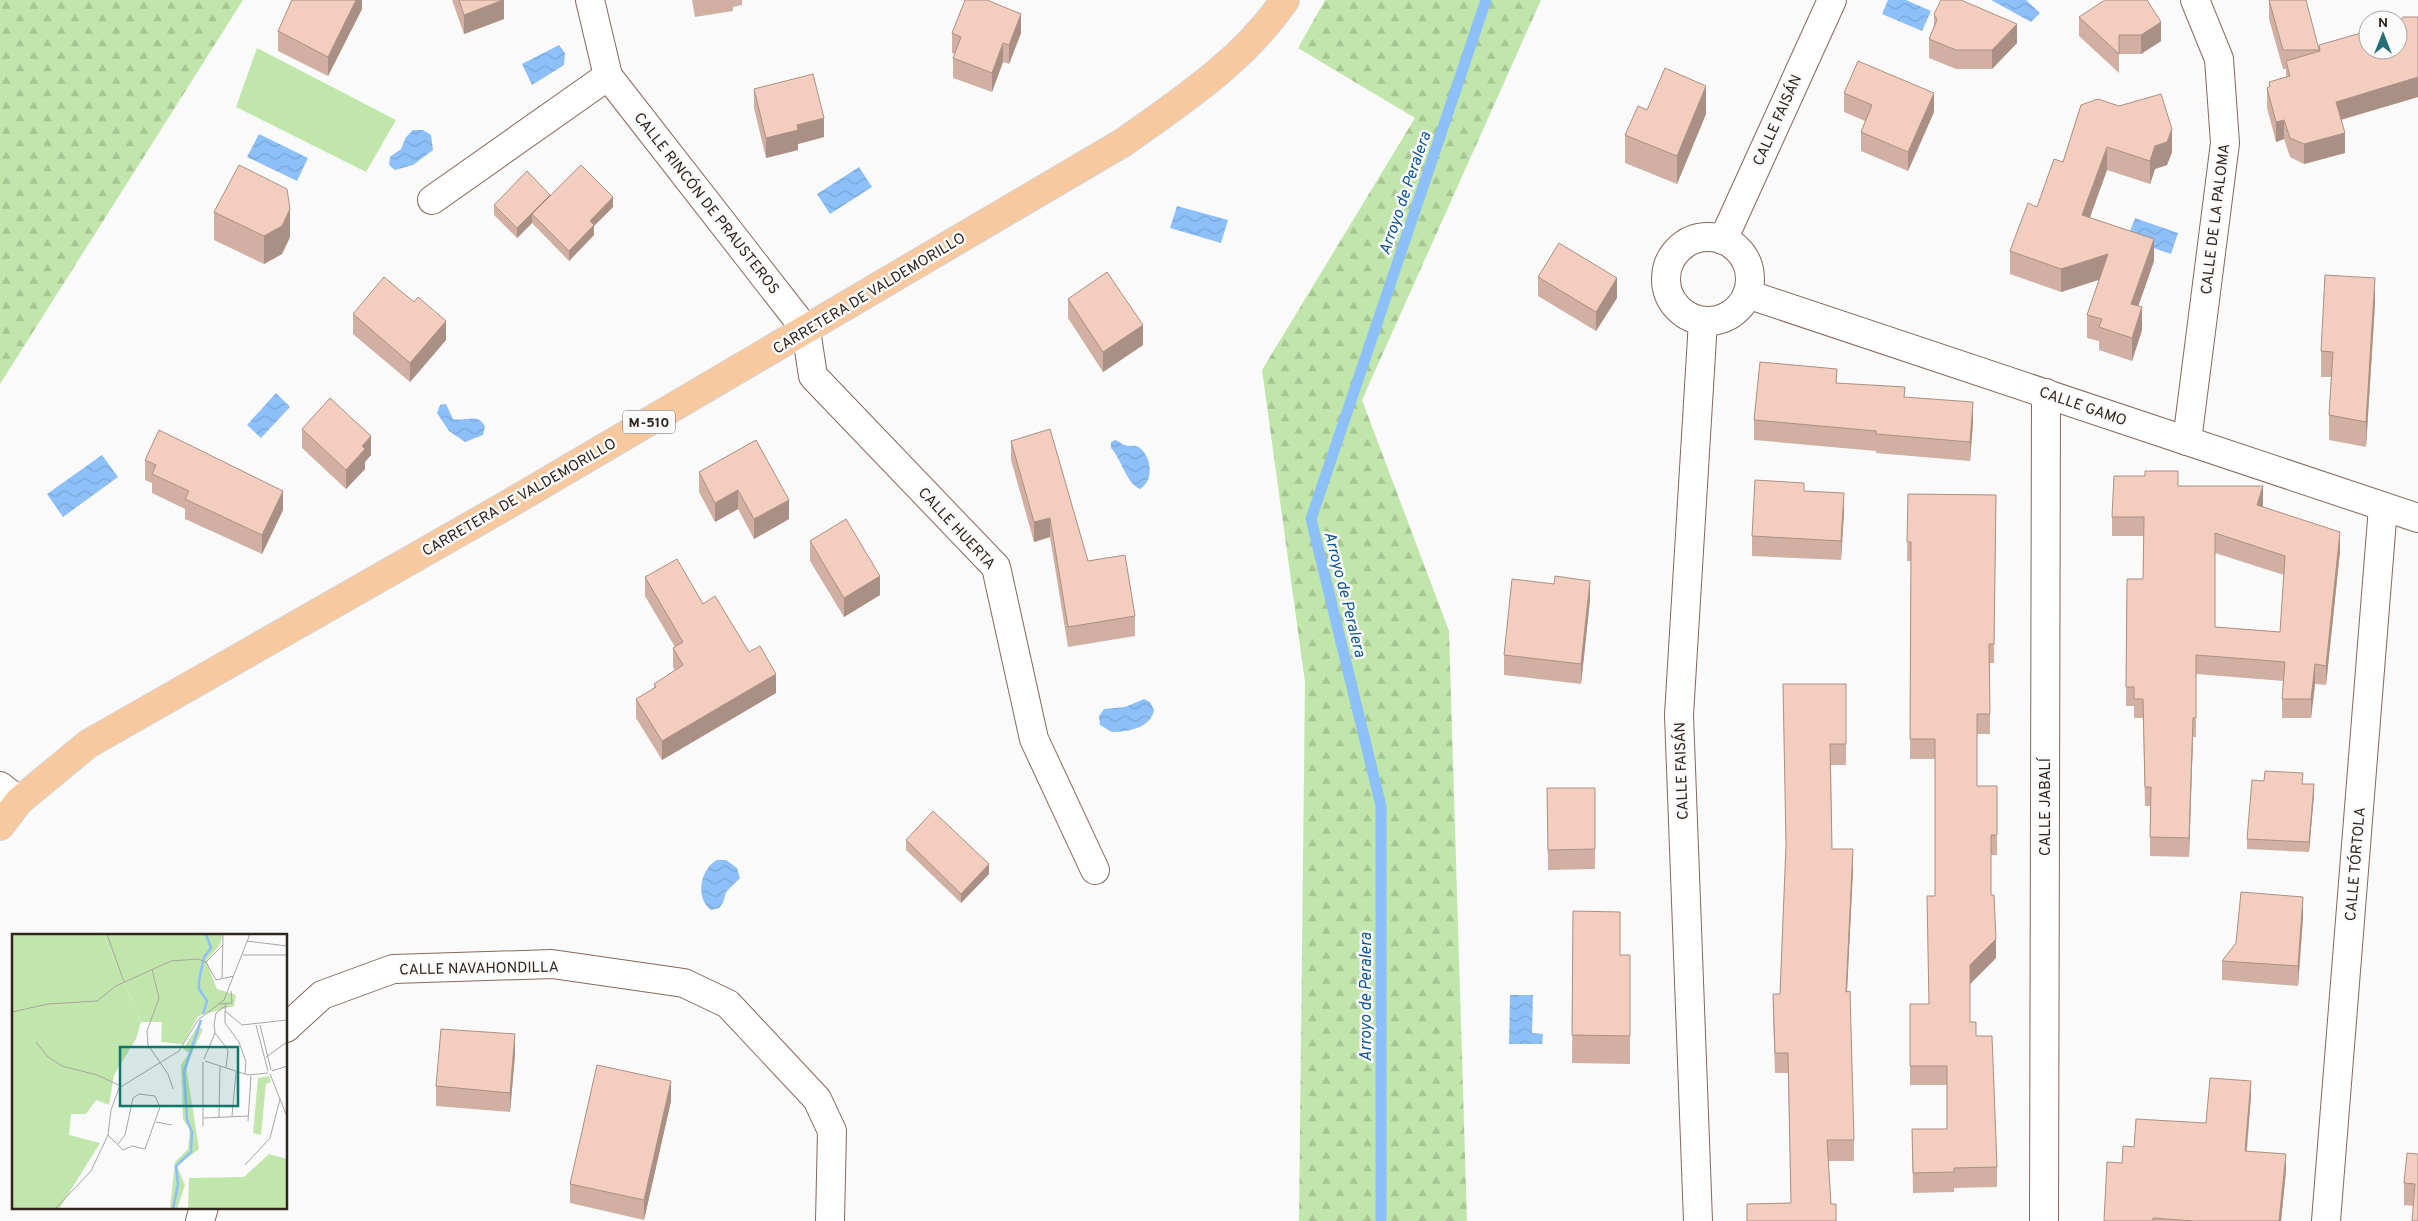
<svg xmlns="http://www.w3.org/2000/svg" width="2418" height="1221" font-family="Overpass,sans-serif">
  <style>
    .green { fill: #c1e6ab }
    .forest { fill: url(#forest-firs) }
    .water { fill: url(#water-waves) }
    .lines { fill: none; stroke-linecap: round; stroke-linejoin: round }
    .stream { stroke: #8dc0f9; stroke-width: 11 }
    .minor-casing { stroke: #886758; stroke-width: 30 }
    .major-casing { stroke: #d6d3d2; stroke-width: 30 }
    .minor { stroke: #fff; stroke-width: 28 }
    .major { stroke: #f8c89e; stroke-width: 28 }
    .wall { fill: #d1b0a3; fill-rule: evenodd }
    .shaded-wall { fill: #aa9084 }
    .building { fill: #f3cdbd; stroke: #aa9084; fill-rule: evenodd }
    .labels { text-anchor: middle; stroke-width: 5; stroke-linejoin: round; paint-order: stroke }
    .shield { fill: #fafafa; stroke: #6d645f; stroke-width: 1 }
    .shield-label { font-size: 14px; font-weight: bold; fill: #31241d }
    .street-label { font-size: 15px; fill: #31241d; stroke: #fafafa }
    .water-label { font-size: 16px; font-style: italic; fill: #0c5598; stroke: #fafafa }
    .inset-river { fill: none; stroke: #8dc0f9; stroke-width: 2.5 }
    .inset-road { fill: none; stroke: #aaa4a2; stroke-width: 1 }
    .view { fill: #0f766e; fill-opacity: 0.15; stroke: #0f766e; stroke-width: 2.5 }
    .inset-edge { fill: none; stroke: #31241d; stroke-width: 2.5 }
  </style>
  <defs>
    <pattern id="forest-firs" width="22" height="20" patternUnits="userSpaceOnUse" patternTransform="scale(1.25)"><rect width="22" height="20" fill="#c1e6ab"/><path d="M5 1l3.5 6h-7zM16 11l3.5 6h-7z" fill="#a6c593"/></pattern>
    <pattern id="water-waves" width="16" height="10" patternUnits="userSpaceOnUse" patternTransform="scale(1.25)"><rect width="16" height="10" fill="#8dc0f9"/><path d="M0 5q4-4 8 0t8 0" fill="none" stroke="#7aa5d5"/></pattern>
  </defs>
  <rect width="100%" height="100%" fill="#fafafa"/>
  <path class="green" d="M257 48 396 120 366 172 236 107Z"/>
  <g class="forest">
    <path d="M0 0H243L0 384Z"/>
    <path d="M1325 0H1541L1362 400 1449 631 1467 1221H1299L1305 682 1262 370 1415 118 1298 48Z"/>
  </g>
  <g class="water">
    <path d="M1888 0H1906L1931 11 1922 31 1882 14Z"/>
    <path d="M1991 0H2026L2040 13 2031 22Z"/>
    <path d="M559 45 565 53 564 65 532 85 522 64Z"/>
    <path d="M413 130H423L431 135 433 150 413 165 395 170 389 165 390 157 401 149 406 137Z"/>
    <path d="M259 134 308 158 297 181 247 157Z"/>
    <path d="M859 167 872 187 830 214 817 194Z"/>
    <path d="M1177 206 1228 220 1221 243 1170 228Z"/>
    <path d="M2135 218 2178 233 2171 254 2127 239Z"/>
    <path d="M276 393 290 407 261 438 247 425Z"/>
    <path d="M446 404 453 419C465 422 479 412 485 427L483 435 465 442 449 431 437 413 440 405Z"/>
    <path d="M1115 440C1119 441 1121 444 1125 445 1131 447 1135 444 1140 448 1152 458 1154 481 1140 489 1126 483 1122 460 1111 448V442Z"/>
    <path d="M102 455 118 477 63 517 47 494Z"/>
    <path d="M1144 699 1150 702 1154 710C1151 728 1128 732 1112 732L1100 725 1099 716 1104 709 1125 707Z"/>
    <path d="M717 860H726L737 868 740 878 726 892 723 903 719 908 711 910C695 898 700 869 717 860Z"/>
    <path d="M1510 995H1533L1532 1033 1543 1034 1542 1044H1509Z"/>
  </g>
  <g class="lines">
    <path class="stream" d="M1381 1221V806L1311 519 1486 0"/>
    <defs>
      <g id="minor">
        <path d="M590 0 608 76 806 330 813 376 996 567 1034 739 1095 870"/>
        <path d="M432 200 608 76"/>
        <circle cx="1708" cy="279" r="42"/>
        <path d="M1723 240 1832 0"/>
        <path d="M1747 294 2418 518"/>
        <path d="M2187 441 2225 143 2219 59 2195 0"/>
        <path d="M0 786 19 801"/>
        <path d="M286 1028 322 995 393 969 552 964 684 983 728 1004 817 1099 832 1131 830 1221"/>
        <path d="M200 1221 204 1207"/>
        <path d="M1698 1221 1679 715 1703 321"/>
        <path d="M2044 1221 2046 393"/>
        <path d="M2326 1221 2383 507"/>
      </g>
      <path id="major" d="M0 826 19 801 88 744 507 505 1124 142C1183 100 1244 60 1285 0"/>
    </defs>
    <use href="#minor" class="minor-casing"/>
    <use href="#major" class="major-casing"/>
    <use href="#minor" class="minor"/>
    <use href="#major" class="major"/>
  </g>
  <g class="wall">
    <path d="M362 0V9L328 76 278 51V31Z"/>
    <path d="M452 0H504V19L464 34Z"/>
    <path d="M692 0H742V5L733 7V11L695 17Z"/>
    <path d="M2269 0 2319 50V51V45L2418 97 2341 120 2345 153 2304 164 2290 157 2284 139 2276 142 2267 108V88L2269 87V82L2286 77V69H2283L2269 19Z"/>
    <path d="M1934 14 2017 43 1992 69H1956L1929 58V39L1934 26Z"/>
    <path d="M2079 17 2161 41 2141 54H2119V73L2079 36Z"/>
    <path d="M952 33H1021L1009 64 1003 62 992 92 953 78V58L955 54 952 53Z"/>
    <path d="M754 89 824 137 798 144V150L766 158 754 108Z"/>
    <path d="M1844 93 1934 112 1908 171 1861 151V132L1865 121 1844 112Z"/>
    <path d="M2081 105 2172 152 2167 165 2155 169 2150 184 2107 170 2090 218 2154 261 2138 306 2142 330 2132 361 2099 350V341L2087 338V315L2099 279 2061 292 2010 274V251L2037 207 2063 162Z"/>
    <path d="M1647 110 1706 114 1677 184 1625 163V135Z"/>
    <path d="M550 195 613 207 594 226V235L569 261 532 223 517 238 494 215V205Z"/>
    <path d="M214 212 290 237 282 254 264 264 214 240Z"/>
    <path d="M1538 277 1617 298 1596 331 1538 296Z"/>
    <path d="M1068 299 1143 345 1103 372 1068 318Z"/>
    <path d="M2375 303 2366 447 2329 440V415L2331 377H2321V351Z"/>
    <path d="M353 314 446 340 410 382 353 334Z"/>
    <path d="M1837 383 1905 397 1973 422 1970 461 1876 453V451L1754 440V420Z"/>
    <path d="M302 429 371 455 365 462V469L346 489 302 448Z"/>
    <path d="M756 440 789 519 754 539 738 509 715 522 699 492V472Z"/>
    <path d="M1011 441 1088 561 1135 616V636L1068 647 1050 537 1034 542 1011 460Z"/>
    <path d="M145 460 283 510 262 554 185 519V509L152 493V483L145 480Z"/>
    <path d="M2178 486 2263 505 2262 506 2340 551 2326 685 2315 684 2311 718H2282V699L2284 681 2196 674V737H2193L2189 857 2150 856V806H2145L2143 718H2134V706H2126L2127 579H2143L2144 536H2112V517ZM2215 553 2284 575 2280 632 2215 627Z"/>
    <path d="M1908 494 1996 495 1994 663H1990V734H1977V786H1997V855H1991V895L1996 958 1970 984V1022L1976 1036 1997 1167V1187L1954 1188V1192L1913 1193 1912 1129H1947V1085H1910V1004H1929L1935 896V759H1910L1911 561H1907Z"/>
    <path d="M1844 512 1841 560 1752 556V536Z"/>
    <path d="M810 541 880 595 844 617 810 561Z"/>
    <path d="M645 577 703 604 749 652 776 693 662 760 636 718V699L654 688V684L675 670 673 667V648L675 647 645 596Z"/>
    <path d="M1590 600 1581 684 1504 675V655Z"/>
    <path d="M1846 684V765H1831L1832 849 1853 870 1847 991 1854 1140V1161H1828L1831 1204 1836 1221H1747V1204L1791 1203 1788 1073H1775L1773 1015V994H1780L1786 851Z"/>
    <path d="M2303 784 2314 794 2309 852 2247 849V839Z"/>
    <path d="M1547 788H1595V869L1548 870Z"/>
    <path d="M906 840 989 874 961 903 906 850Z"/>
    <path d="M1573 911 1620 955H1630V1064L1572 1063Z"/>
    <path d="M2303 917 2298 986 2222 980V961Z"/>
    <path d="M515 1054 510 1112 436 1106V1086Z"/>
    <path d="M2251 1096 2247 1151 2286 1170 2281 1221H2104L2122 1163 2134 1147 2206 1123Z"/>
    <path d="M671 1101 644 1220 570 1203V1184Z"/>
    <path d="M2418 1154 2413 1206 2404 1205V1183Z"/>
  </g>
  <g class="shaded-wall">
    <path d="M356 0H362V9L328 76V57Z"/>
    <path d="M503 0H504V19L464 34V15Z"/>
    <path d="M1021 14V33L1009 64V45Z"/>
    <path d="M2161 22V41L2141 54V35Z"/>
    <path d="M2017 24V43L1992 69V50Z"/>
    <path d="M1003 43V62L992 92V73Z"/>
    <path d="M2418 77V97L2336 121V102Z"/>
    <path d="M1706 86V114L1677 184V156Z"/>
    <path d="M1934 93V112L1908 171V152Z"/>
    <path d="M824 118V137L798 144V150L766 158V138L797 125Z"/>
    <path d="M2284 120V139L2276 142V122Z"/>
    <path d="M2172 129V152L2167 165 2155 169 2150 184V161L2155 146Z"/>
    <path d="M2345 133V153L2304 164V144Z"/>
    <path d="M2107 147V170L2082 238V215Z"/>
    <path d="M550 195 532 214V223L517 238V228Z"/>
    <path d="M613 197V207L594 226V235L569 261V251L590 221Z"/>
    <path d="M290 209V237L282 254 264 264V236Z"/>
    <path d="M2154 239V261L2131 327V304Z"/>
    <path d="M2108 254V277L2061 292V269Z"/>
    <path d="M1617 278V298L1596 331V312Z"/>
    <path d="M2375 278V303L2366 447V422Z"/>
    <path d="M2142 307V330L2132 361V338Z"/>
    <path d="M446 321V340L410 382V363Z"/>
    <path d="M1143 325V345L1103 372V352Z"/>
    <path d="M1973 402V422L1970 461V442Z"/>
    <path d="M371 436V455L365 462V469L346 489V470L362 446Z"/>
    <path d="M2263 486V505L2257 524V505Z"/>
    <path d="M738 490V509L715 522V503Z"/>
    <path d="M283 491V510L262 554V535Z"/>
    <path d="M1844 493V512L1841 560V541Z"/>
    <path d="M789 500V519L754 539V519Z"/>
    <path d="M1050 518V537L1034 542V522Z"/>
    <path d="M2340 532V551L2326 685V666Z"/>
    <path d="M880 576V595L844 617V598Z"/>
    <path d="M1590 581V600L1581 684V664Z"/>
    <path d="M2315 664V684L2311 718V699Z"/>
    <path d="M776 674V693L662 760V741Z"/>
    <path d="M2193 718V737L2189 857V838Z"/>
    <path d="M2314 784V794L2309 852V842Z"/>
    <path d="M1853 849V870L1846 1012V992Z"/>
    <path d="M989 864V874L961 903V894Z"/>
    <path d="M2303 897V917L2298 986V966Z"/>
    <path d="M1996 939V958L1970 984V965Z"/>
    <path d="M515 1034V1054L510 1112V1093Z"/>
    <path d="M671 1081V1101L644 1220V1200Z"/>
    <path d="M2251 1081V1096L2245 1166V1151Z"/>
    <path d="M2286 1154V1170L2281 1221H2279Z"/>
  </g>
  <g class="building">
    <path d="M292 0H356L328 57 278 31Z"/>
    <path d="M459 0H503L464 15Z"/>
    <path d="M965 0H987L1021 14 1009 45 1003 43 992 73 953 58 961 37 952 33Z"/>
    <path d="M1941 0H1961L2017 24 1992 50H1956L1929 39 1937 20 1934 14Z"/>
    <path d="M2105 0H2147L2161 22 2141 35H2119V54L2079 17Z"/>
    <path d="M2269 0H2306L2319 50H2283Z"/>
    <path d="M2403 17H2418V77L2336 102 2345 133 2304 144 2290 138 2284 120 2276 122 2267 88 2270 86 2269 82 2290 76 2286 61 2320 51 2319 45 2368 31V50H2398V23L2399 22Z"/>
    <path d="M1858 61 1934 93 1908 152 1861 132 1872 105 1844 93Z"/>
    <path d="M1665 68 1706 86 1677 156 1625 135 1638 106 1647 110Z"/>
    <path d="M813 74 824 118 797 125 798 130 766 138 754 89Z"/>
    <path d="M2161 94 2172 129 2167 142 2155 146 2150 161 2107 147 2082 215 2154 239 2131 304 2142 307 2132 338 2099 327 2102 319 2087 315 2108 254 2061 269 2010 251 2028 203 2037 207 2054 159 2063 162 2081 105 2098 99 2119 106Z"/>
    <path d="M239 165 287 189 290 209 282 226 264 236 214 212Z"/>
    <path d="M581 165 613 197 590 221 594 225 569 251 532 214Z"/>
    <path d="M527 171 550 195 517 228 494 205Z"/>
    <path d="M1559 243 1617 278 1596 312 1538 277Z"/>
    <path d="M1107 272 1143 325 1103 352 1068 299Z"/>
    <path d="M2325 275 2375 278 2366 422 2329 415 2333 352 2321 351Z"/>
    <path d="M384 277 414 302 418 297 446 321 410 363 353 314Z"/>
    <path d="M1760 362 1837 369 1836 383 1905 387 1904 397 1973 402 1970 442 1876 434V431L1754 420Z"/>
    <path d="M330 398 371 436 362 446 365 449 346 470 302 429Z"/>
    <path d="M1050 429 1088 561 1125 555 1135 616 1068 627 1050 518 1034 522 1011 441Z"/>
    <path d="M159 430 283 491 262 535 185 499 189 491 152 474 156 465 145 460Z"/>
    <path d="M756 440 789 500 754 519 738 490 715 503 699 472Z"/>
    <path d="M2145 471H2178V486H2263L2257 505 2340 532 2326 666 2315 664 2311 699H2282L2285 662 2196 655V718H2193L2189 838 2150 837 2151 787H2145L2143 699H2134V687H2126L2127 579H2143L2144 517H2112L2114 476H2145ZM2215 533 2285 556 2280 632 2215 627Z"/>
    <path d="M1755 480 1804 483V491L1844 493 1841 541 1752 536Z"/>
    <path d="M1908 494 1996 495 1994 644H1989L1990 714H1977V786H1997V835H1991V895H1994L1996 939 1970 965V1022H1976V1036H1992L1997 1167 1954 1168V1172L1913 1173 1912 1129H1947V1066H1910V1004H1929L1927 896H1935V739H1910L1911 542H1907Z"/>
    <path d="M846 519 880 576 844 598 810 541Z"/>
    <path d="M677 559 703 604 715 596 749 652 760 646 776 674 662 741 636 699 656 687 654 684 683 665 673 648 683 642 645 577Z"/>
    <path d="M1555 576 1590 581 1581 664 1504 655 1512 579 1554 584Z"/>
    <path d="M1783 684H1846V744H1830L1832 849H1853L1846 992 1850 991 1854 1140H1827L1831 1204H1836V1221H1747V1204L1791 1203 1788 1053H1775L1773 994H1780L1786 845Z"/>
    <path d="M2265 771 2303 773 2302 784H2314L2309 842 2247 839 2252 780 2264 781Z"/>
    <path d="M1547 788H1595V849L1548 850Z"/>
    <path d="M933 811 989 864 961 894 906 840Z"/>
    <path d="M2241 892 2303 897 2298 966 2222 961 2236 943Z"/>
    <path d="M1573 911 1620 912V955H1630V1036L1572 1035Z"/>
    <path d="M441 1029 515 1034 510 1093 436 1086Z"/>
    <path d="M597 1065 671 1081 644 1200 570 1184Z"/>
    <path d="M2210 1078 2251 1081 2245 1151 2286 1154 2279 1221H2194L2153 1218V1221H2104L2107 1162 2122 1163 2123 1146 2134 1147 2136 1119 2206 1123Z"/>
    <path d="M2407 1153 2418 1154V1221H2412L2415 1184 2404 1183Z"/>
  </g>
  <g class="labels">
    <rect class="shield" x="623" y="410.5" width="52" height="23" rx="4"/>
    <g class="shield-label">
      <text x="649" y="427">M-510</text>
    </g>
    <g class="street-label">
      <text transform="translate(1777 120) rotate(-66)" y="5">CALLE FAISÁN</text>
      <text transform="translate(707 203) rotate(52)" y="5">CALLE RINCÓN DE PRAUSTEROS</text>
      <text transform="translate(2215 219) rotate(-83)" y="5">CALLE DE LA PALOMA</text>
      <text transform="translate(869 293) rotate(-31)" y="5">CARRETERA DE VALDEMORILLO</text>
      <text transform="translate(2083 406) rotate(19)" y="5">CALLE GAMO</text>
      <text transform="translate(519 497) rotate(-30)" y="5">CARRETERA DE VALDEMORILLO</text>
      <text transform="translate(957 528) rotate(47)" y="5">CALLE HUERTA</text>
      <text transform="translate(1681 771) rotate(-92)" y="5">CALLE FAISÁN</text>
      <text transform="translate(2045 807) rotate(-90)" y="5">CALLE JABALÍ</text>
      <text transform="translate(2355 864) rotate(-85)" y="5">CALLE TÓRTOLA</text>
      <text transform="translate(479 968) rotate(-1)" y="5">CALLE NAVAHONDILLA</text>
    </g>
    <g class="water-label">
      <text transform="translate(1404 193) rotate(-71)" y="6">Arroyo de Peralera</text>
      <text transform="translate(1346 594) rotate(76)" y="6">Arroyo de Peralera</text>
      <text transform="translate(1365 997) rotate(-90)" y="6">Arroyo de Peralera</text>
    </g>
  </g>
  <g transform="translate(12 934)">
    <rect width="275" height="275" fill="#fafafa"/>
    <path d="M91 0H211L208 11 194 27 205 55 224 61 222 72 186 82 171 110 149 108 150 88H129ZM257 220 275 225V275H176L177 244 232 243Z" fill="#c1e6ab"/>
    <path d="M0 0H91L129 88 124 105 102 141 97 171 84 166 74 180H59L57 201 88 209 47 275H0ZM191 84 187 93 191 95 174 132 187 215 165 232 173 251 165 275H158L163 228 176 215 178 196 171 185 169 131 177 119 171 115Z" fill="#c1e6ab"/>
    <path d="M257 142 259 148 254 150 249 201 241 199 246 144Z" fill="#c1e6ab"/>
    <path class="inset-river" d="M191 80 195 67 187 55V47L192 23 199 14 194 0M161 275 166 251 164 232 179 218 180 198 175 186 172 138 189 86"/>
    <path class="inset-road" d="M95 0 112 48M235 7 275 12M231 21H275M194 28 210 12M140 35 147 64 135 97 136 111 156 140 161 155M210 45 211 0M208 70 220 69 219 57M214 70 213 77 230 91 275 86M213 72 204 79 202 91 203 99 216 116 214 134M213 77V89L227 108 234 128 233 140M0 78 36 70 85 67 104 52 159 27 186 25 194 28 204 46 222 42M244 91 256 137M248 91 259 136M24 108 36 123 50 132 85 141 109 152M254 123 275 108M192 125 203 99M193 127 236 141 256 139M191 128V192M260 137 275 132M258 140 274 180M220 182 224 138M207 183 208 132M191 184 236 182M236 187 239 142M144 188 160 191M96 201 111 216 120 212 133 215 148 173 143 162 127 160 121 164 113 201 106 210M233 231 258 204 268 165M43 275 79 237 96 201 99 176 107 154 167 117 186 86 212 66 238 0"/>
    <path class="view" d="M108 113H226V172H108Z"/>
    <rect width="275" height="275" class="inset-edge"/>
  </g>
  <g transform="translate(2383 35)"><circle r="24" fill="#fafafa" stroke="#aaa4a2"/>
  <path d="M0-4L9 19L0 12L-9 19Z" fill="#257075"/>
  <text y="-8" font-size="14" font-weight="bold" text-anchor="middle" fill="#31241d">N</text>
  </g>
</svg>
